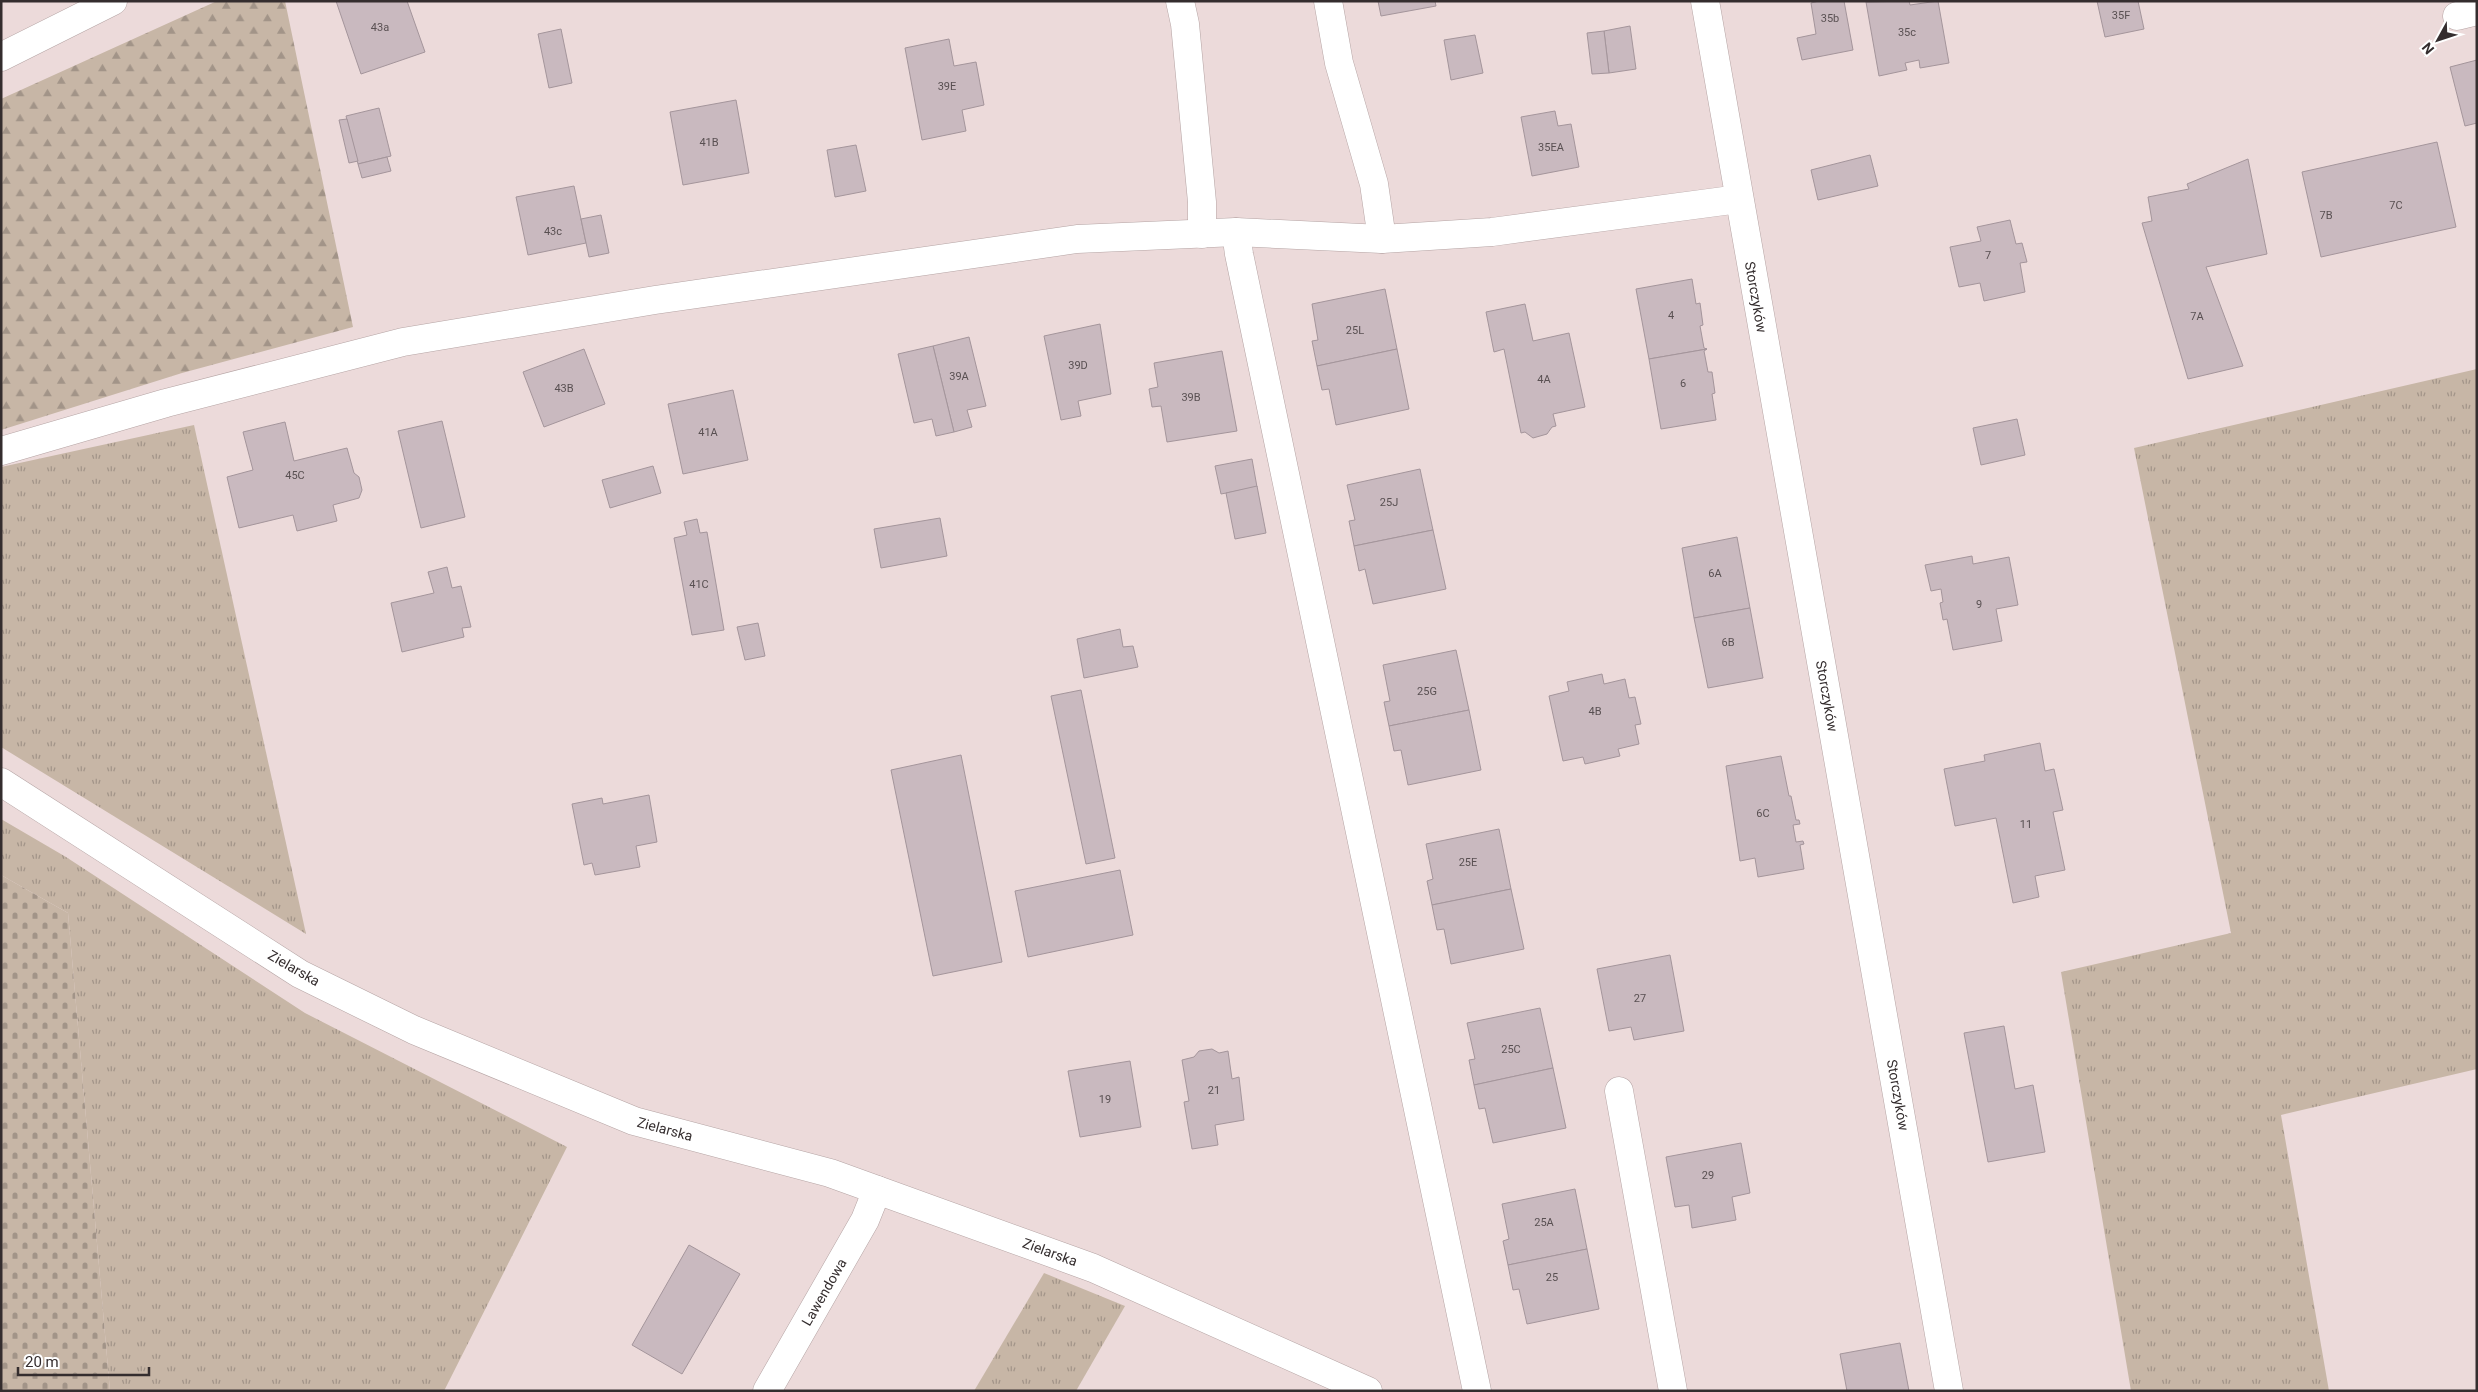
<svg xmlns="http://www.w3.org/2000/svg" width="2478" height="1392" font-family="Roboto,sans-serif">
  <style>
    .grass { fill: url(#grass-tufts) }
    .forest { fill: url(#forest-firs) }
    .cemetery { fill: url(#cemetery-stones) }
    .building { fill: #c9b9bf; stroke: #a4959b }
    .lines { fill: none; stroke-linecap: round; stroke-linejoin: round }
    .minor-casing { stroke: #b5a4a4; stroke-width: 29 }
    .minor { stroke: #fff; stroke-width: 28 }
    .labels { text-anchor: middle; stroke-width: 4; stroke-linejoin: round; paint-order: stroke }
    .number-label { font-size: 11px; fill: #595052 }
    .street-label { font-size: 14px; fill: #342d2e; stroke: #fff }
  </style>
  <defs>
    <pattern id="grass-tufts" width="24" height="20" patternUnits="userSpaceOnUse" patternTransform="scale(1.25)"><rect width="24" height="20" fill="#c7b6a6"/><path d="M3 7l-1-3M5 7V3M7 7l1-3M15 17l-1-3M17 17v-4M19 17l1-3" fill="none" stroke="#a29488"/></pattern>
    <pattern id="forest-firs" width="22" height="20" patternUnits="userSpaceOnUse" patternTransform="scale(1.25)"><rect width="22" height="20" fill="#c7b6a6"/><path d="M5 1l3.5 6h-7zM16 11l3.5 6h-7z" fill="#a29488"/></pattern>
    <pattern id="cemetery-stones" width="16" height="16" patternUnits="userSpaceOnUse" patternTransform="scale(1.25)"><rect width="16" height="16" fill="#c7b6a6"/><path d="M2 7V4a2 2 0 0 1 4 0v3zM10 15v-3a2 2 0 0 1 4 0v3z" fill="#a29488"/></pattern>
  </defs>
  <rect width="100%" height="100%" fill="#ecdada"/>
  <g class="grass">
    <path d="M2477 369V1069L2281 1115 2329 1391H2131L2061 972 2231 933 2134 448Z"/>
    <path d="M194 425 306 934 1 747V467Z"/>
    <path d="M1 819 66 857 305 1013 567 1147 444 1391H110L68 913 1 875Z"/>
    <path d="M1044 1273 1125 1306 1076 1391H974Z"/>
  </g>
  <path class="forest" d="M217 1H285L353 327 182 373 1 430V99Z"/>
  <path class="cemetery" d="M1 875 68 913 110 1391H1Z"/>
  <g class="building">
    <path d="M336 1H407L425 52 361 74Z"/>
    <path d="M1378 1H1435L1436 6 1381 16Z"/>
    <path d="M1819 1H1844L1853 50 1802 60 1797 38 1816 34 1811 3Z"/>
    <path d="M1909 1 1910 5 1938 1 1949 63 1920 68 1919 60 1905 63 1907 70 1879 76 1866 2Z"/>
    <path d="M2097 1H2138L2144 29 2105 37Z"/>
    <path d="M1630 26 1636 69 1609 73 1604 31Z"/>
    <path d="M561 29 572 83 549 88 538 34Z"/>
    <path d="M1604 31 1609 73 1592 74 1587 33Z"/>
    <path d="M1475 35 1483 73 1451 80 1444 40Z"/>
    <path d="M949 39 954 66 976 62 984 105 962 110 966 131 922 140 905 48Z"/>
    <path d="M2477 60V123L2465 126 2450 67Z"/>
    <path d="M736 100 749 173 683 185 670 112Z"/>
    <path d="M379 108 391 156 358 164 346 116Z"/>
    <path d="M1555 111 1558 126 1571 124 1579 167 1532 176 1521 117Z"/>
    <path d="M347 119 358 161 349 163 339 120Z"/>
    <path d="M2437 142 2456 227 2321 257 2302 172Z"/>
    <path d="M856 145 866 191 835 197 827 150Z"/>
    <path d="M1870 155 1878 186 1818 200 1811 170Z"/>
    <path d="M387 157 391 171 362 178 358 164Z"/>
    <path d="M2248 159 2267 254 2206 267 2243 366 2188 379 2142 223 2152 221 2148 197 2189 189 2187 184Z"/>
    <path d="M574 186 586 243 528 255 516 197Z"/>
    <path d="M601 215 609 253 589 257 581 219Z"/>
    <path d="M2010 220 2016 244 2022 243 2027 262 2020 263 2025 292 1984 301 1980 283 1959 287 1950 247 1981 241 1977 227Z"/>
    <path d="M1692 279 1696 304 1700 303 1703 325 1700 326 1704 348 1707 349 1649 359 1636 289Z"/>
    <path d="M1385 289 1397 349 1317 366 1312 341 1318 340 1312 304Z"/>
    <path d="M1525 304 1533 341 1569 333 1585 407 1553 414 1556 426 1552 427 1547 434 1533 438 1525 432 1521 433 1504 349 1494 352 1486 312Z"/>
    <path d="M1100 324 1111 394 1078 401 1081 416 1061 420 1044 336Z"/>
    <path d="M969 337 986 406 967 410 972 427 954 432 933 346Z"/>
    <path d="M933 346 954 432 936 436 932 419 914 423 898 354Z"/>
    <path d="M584 349 605 404 544 427 523 372Z"/>
    <path d="M1397 349 1409 409 1336 425 1329 389 1322 390 1317 366Z"/>
    <path d="M1707 349 1704 351 1708 372H1712L1715 393 1712 394 1716 420 1661 429 1649 359Z"/>
    <path d="M1222 351 1237 431 1167 442 1161 406 1152 407 1149 389 1158 387 1154 363Z"/>
    <path d="M733 390 748 460 683 474 668 404Z"/>
    <path d="M2017 419 2025 455 1981 465 1973 428Z"/>
    <path d="M442 421 465 517 421 528 398 431Z"/>
    <path d="M285 422 294 461 347 448 354 473 359 477 362 490 359 498 333 505 337 521 297 531 293 515 239 528 227 477 253 470 243 432Z"/>
    <path d="M1252 459 1257 487 1221 494 1215 466Z"/>
    <path d="M653 466 661 493 610 508 602 480Z"/>
    <path d="M1420 469 1433 530 1354 546 1349 521 1355 520 1347 485Z"/>
    <path d="M1257 486 1266 533 1235 539 1226 493Z"/>
    <path d="M940 518 947 556 881 568 874 529Z"/>
    <path d="M697 519 700 533 707 532 724 630 692 635 674 538 687 535 684 522Z"/>
    <path d="M1433 530 1446 589 1373 604 1365 569 1359 571 1354 546Z"/>
    <path d="M1737 537 1750 608 1694 618 1682 548Z"/>
    <path d="M1972 556 1973 564 2009 557 2018 605 1996 609 2002 641 1953 650 1947 619 1943 620 1940 603 1943 602 1941 589 1931 591 1925 565Z"/>
    <path d="M447 567 452 588 461 586 471 627 462 628 464 637 402 652 391 603 434 593 428 572Z"/>
    <path d="M1750 608 1763 678 1708 688 1694 618Z"/>
    <path d="M758 623 765 656 745 660 737 627Z"/>
    <path d="M1120 629 1123 647 1133 646 1138 667 1084 678 1077 639Z"/>
    <path d="M1456 650 1469 710 1389 726 1384 702 1390 701 1383 665Z"/>
    <path d="M1602 674 1604 684 1625 679 1629 698 1635 697 1641 724 1635 725 1639 744 1618 749 1620 756 1585 764 1583 757 1563 761 1549 696 1569 691 1567 682Z"/>
    <path d="M1081 690 1115 858 1086 864 1051 696Z"/>
    <path d="M1469 710 1481 770 1408 785 1401 750 1394 751 1389 726Z"/>
    <path d="M2040 743 2045 771 2054 769 2063 810 2053 812 2065 870 2035 876 2039 897 2013 903 1996 818 1955 826 1944 769 1985 761 1984 755Z"/>
    <path d="M961 755 1002 962 933 976 891 770Z"/>
    <path d="M1781 756 1789 796H1791L1796 820H1799L1800 824 1793 825 1796 842 1803 841 1804 844 1800 845 1804 869 1758 877 1755 858 1740 861 1726 766Z"/>
    <path d="M649 795 657 842 636 846 640 867 595 875 592 863 584 865 572 804 602 798 603 804Z"/>
    <path d="M1499 829 1511 889 1432 905 1427 881 1433 879 1426 844Z"/>
    <path d="M1120 870 1133 935 1028 957 1015 891Z"/>
    <path d="M1511 889 1524 949 1451 964 1444 929 1437 930 1432 905Z"/>
    <path d="M1670 955 1684 1031 1634 1040 1631 1027 1609 1031 1597 969Z"/>
    <path d="M1540 1008 1553 1068 1474 1085 1469 1060 1475 1059 1467 1023Z"/>
    <path d="M2004 1026 2015 1089 2033 1085 2045 1152 1988 1162 1964 1033Z"/>
    <path d="M1212 1049 1219 1053 1228 1051 1232 1079 1239 1077 1244 1120 1215 1125 1218 1145 1192 1149 1184 1102 1189 1101 1182 1060 1194 1057 1199 1051Z"/>
    <path d="M1130 1061 1141 1127 1080 1137 1068 1071Z"/>
    <path d="M1553 1068 1566 1128 1493 1143 1485 1108 1479 1109 1474 1085Z"/>
    <path d="M1741 1143 1750 1193 1732 1197 1736 1220 1692 1228 1689 1205 1675 1207 1666 1157Z"/>
    <path d="M1575 1189 1587 1249 1508 1265 1503 1241 1509 1239 1502 1204Z"/>
    <path d="M689 1245 740 1274 682 1374 632 1345Z"/>
    <path d="M1587 1249 1599 1309 1527 1324 1519 1289 1513 1290 1508 1265Z"/>
    <path d="M1900 1343 1909 1391H1847L1840 1354Z"/>
  </g>
  <g class="lines">
    <defs>
      <g id="minor">
        <path d="M1180 1 1185 24 1202 202V234"/>
        <path d="M1328 1 1339 63 1374 184 1382 239"/>
        <path d="M1705 1 1949 1391"/>
        <path d="M2457 16 2477 11"/>
        <path d="M1 57 113 1"/>
        <path d="M1236 232 1239 254 1477 1391"/>
        <path d="M1 451 166 403 403 342 655 300 1077 239 1236 232 1382 239 1492 232 1739 199"/>
        <path d="M1 782 300 974 414 1030 634 1121 830 1173 1093 1268 1368 1391"/>
        <path d="M1619 1091 1673 1391"/>
        <path d="M767 1391 865 1220 877 1190"/>
      </g>
    </defs>
    <use href="#minor" class="minor-casing"/>
    <use href="#minor" class="minor"/>
  </g>
  <g class="labels">
    <g class="number-label">
      <text x="2121" y="19">35F</text>
      <text x="1830" y="22">35b</text>
      <text x="380" y="31">43a</text>
      <text x="1907" y="36">35c</text>
      <text x="947" y="90">39E</text>
      <text x="709" y="146">41B</text>
      <text x="1551" y="151">35EA</text>
      <text x="2396" y="209">7C</text>
      <text x="2326" y="219">7B</text>
      <text x="553" y="235">43c</text>
      <text x="1988" y="259">7</text>
      <text x="1671" y="319">4</text>
      <text x="2197" y="320">7A</text>
      <text x="1355" y="334">25L</text>
      <text x="1078" y="369">39D</text>
      <text x="959" y="380">39A</text>
      <text x="1544" y="383">4A</text>
      <text x="1683" y="387">6</text>
      <text x="564" y="392">43B</text>
      <text x="1191" y="401">39B</text>
      <text x="708" y="436">41A</text>
      <text x="295" y="479">45C</text>
      <text x="1389" y="506">25J</text>
      <text x="1715" y="577">6A</text>
      <text x="699" y="588">41C</text>
      <text x="1979" y="608">9</text>
      <text x="1728" y="646">6B</text>
      <text x="1427" y="695">25G</text>
      <text x="1595" y="715">4B</text>
      <text x="1763" y="817">6C</text>
      <text x="2026" y="828">11</text>
      <text x="1468" y="866">25E</text>
      <text x="1640" y="1002">27</text>
      <text x="1511" y="1053">25C</text>
      <text x="1214" y="1094">21</text>
      <text x="1105" y="1103">19</text>
      <text x="1708" y="1179">29</text>
      <text x="1544" y="1226">25A</text>
      <text x="1552" y="1281">25</text>
    </g>
    <g class="street-label">
      <text transform="translate(1756 297) rotate(80)" y="5">Storczyków</text>
      <text transform="translate(1827 696) rotate(80)" y="5">Storczyków</text>
      <text transform="translate(294 968) rotate(30)" y="5">Zielarska</text>
      <text transform="translate(1898 1095) rotate(80)" y="5">Storczyków</text>
      <text transform="translate(665 1129) rotate(15)" y="5">Zielarska</text>
      <text transform="translate(1050 1252) rotate(20)" y="5">Zielarska</text>
      <text transform="translate(824 1292) rotate(-60)" y="5">Lawendowa</text>
    </g>
  </g>
  <rect width="2478" height="1392" fill="none" stroke="#342d2e" stroke-width="5"/>
  <g transform="translate(2438 40) rotate(230)" stroke="#ffffff" stroke-width="4" paint-order="stroke">
  <path d="M0-4L9 19L0 12L-9 19Z" fill="#342d2e"/>
  <text y="-8" font-size="14" font-weight="bold" text-anchor="middle" fill="#342d2e">N</text>
  </g>
  <path d="M18 1367v8h131v-8" fill="none" stroke="#342d2e" stroke-width="2.5"/>
  <text x="25" y="1367" font-size="15" fill="#342d2e" stroke="#ffffff" stroke-width="4" paint-order="stroke">20 m</text>
</svg>
